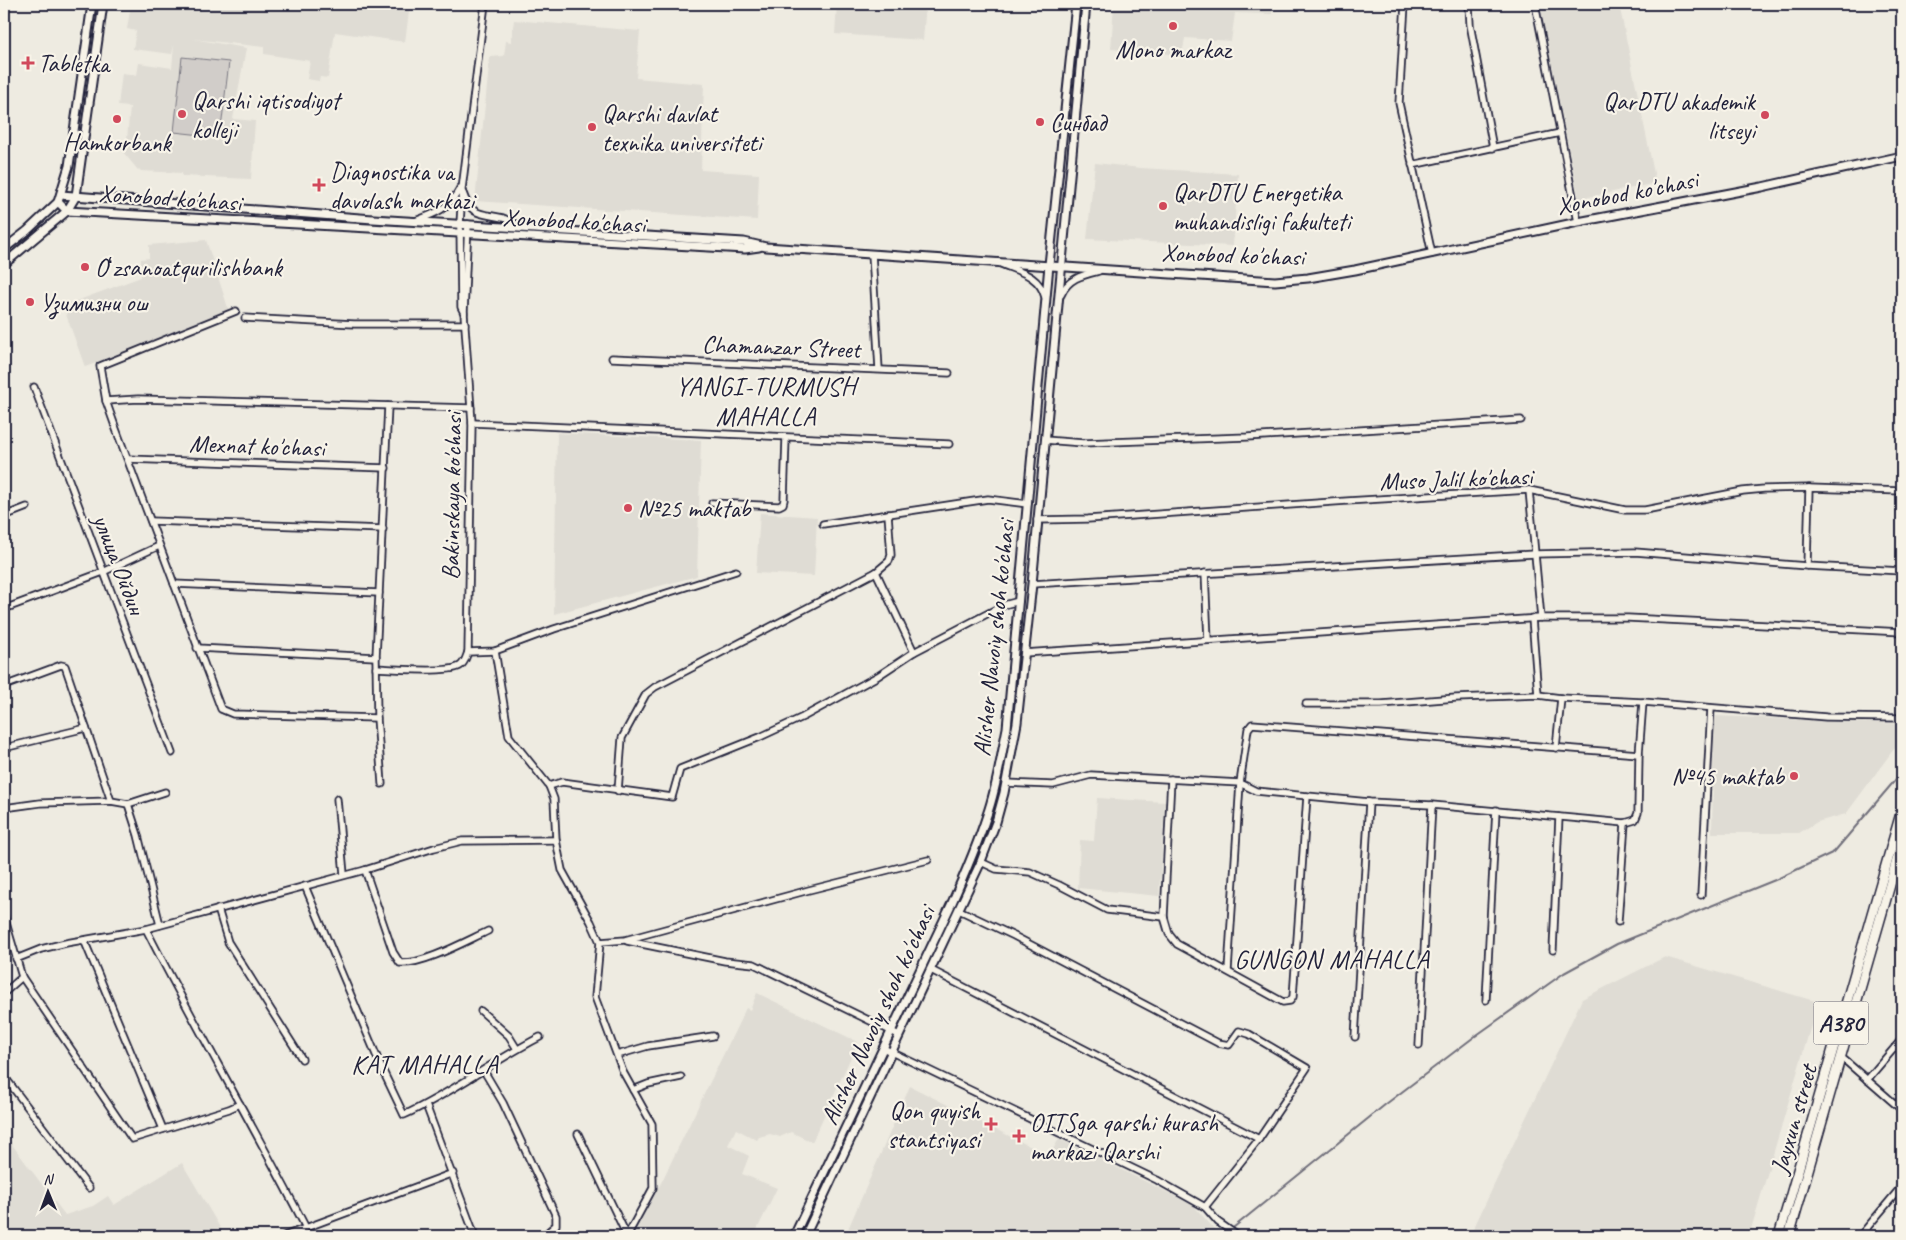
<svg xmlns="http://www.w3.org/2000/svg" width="1906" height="1240" font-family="Caveat,sans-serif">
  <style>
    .built { fill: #dfdcd4 }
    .green { fill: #d1cdc9; stroke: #7a7882 }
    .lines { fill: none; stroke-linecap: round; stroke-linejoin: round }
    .stream { stroke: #716f7b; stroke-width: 2 }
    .minor-casing { stroke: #22223b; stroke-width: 9 }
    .major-casing { stroke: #22223b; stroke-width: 11 }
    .highway-casing { stroke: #22223b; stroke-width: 12 }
    .minor { stroke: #f7f3e8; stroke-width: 5.5 }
    .major { stroke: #f7f3e8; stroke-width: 7 }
    .highway { stroke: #f7f3e8; stroke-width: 9 }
    .poi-dot { fill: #d1495b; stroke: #f7f3e8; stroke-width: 2 }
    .labels { text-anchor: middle; stroke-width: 4.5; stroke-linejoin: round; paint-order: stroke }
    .shield { fill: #f7f3e8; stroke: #62616f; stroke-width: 1 }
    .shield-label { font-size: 24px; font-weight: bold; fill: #22223b }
    .poi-label { font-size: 25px; fill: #22223b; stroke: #f7f3e8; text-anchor: start }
    .street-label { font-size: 25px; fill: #22223b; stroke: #f7f3e8 }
    .neighbourhood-label { font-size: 26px; letter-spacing: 1px; fill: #22223b; stroke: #f7f3e8 }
  </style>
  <rect width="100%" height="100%" fill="#eeebe1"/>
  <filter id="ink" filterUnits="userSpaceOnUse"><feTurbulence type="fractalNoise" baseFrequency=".02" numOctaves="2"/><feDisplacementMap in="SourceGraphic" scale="10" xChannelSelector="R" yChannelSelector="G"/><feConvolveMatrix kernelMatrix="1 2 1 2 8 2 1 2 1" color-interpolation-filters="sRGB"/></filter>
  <g filter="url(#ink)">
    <g class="built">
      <path d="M131 4H410L405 42 335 32 328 78 320 77 319 81 307 79 310 61 264 54V47L193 39 246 48 233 119 255 121 251 179 182 176V173L141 171 139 169 138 170 123 152 126 150 130 107 118 106 122 73 137 75 139 63 172 68 174 45 172 54 133 49 136 31 127 29Z"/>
      <path d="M837 4H926L923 40 835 34Z"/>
      <path d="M1114 4H1273L1272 14 1235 13 1231 41 1185 38 1182 55 1111 49Z"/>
      <path d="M1581 4H1619L1656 183 1579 199 1540 6Z"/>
      <path d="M514 20 640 31 636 78 704 84 701 170 759 174 757 220 475 201 490 57 504 56 506 41 511 42Z"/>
      <path d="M1095 163 1141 168 1238 174 1233 246 1087 239Z"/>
      <path d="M206 240 230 314 85 367 63 306 141 277V259L149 258V245Z"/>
      <path d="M557 433 701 440 697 576 554 614Z"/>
      <path d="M760 513 817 517 814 576 756 573Z"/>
      <path d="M1714 716 1902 724V738L1846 814 1817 822 1799 833H1712Z"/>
      <path d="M1097 798 1165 802 1159 896 1078 888 1080 840 1094 841Z"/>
      <path d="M1665 957 1818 1002 1749 1236H1470L1582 999Z"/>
      <path d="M757 993 858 1042 812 1142 791 1132 780 1137 770 1134 759 1137 757 1140 736 1129 728 1145 749 1156 742 1174 777 1188 754 1236H632L662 1181 746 1008 750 1010Z"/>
      <path d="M910 1086 1049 1156 1059 1139 1193 1205 1216 1231 1209 1236H845Z"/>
      <path d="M4 1134 65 1215 93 1206 108 1196 114 1205 182 1163 225 1236H4Z"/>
    </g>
    <path class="green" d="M182 57 229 62 220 137 174 132Z"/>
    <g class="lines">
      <path class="stream" d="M1223 1236 1386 1104 1474 1037 1564 973 1617 944 1775 880 1834 852 1897 778 1902 768"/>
      <defs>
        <g id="minor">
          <path d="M1405 4 1399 103 1432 254"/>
          <path d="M1469 4 1470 24 1493 148"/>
          <path d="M1535 4 1578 222"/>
          <path d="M1412 165 1560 133"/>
          <path d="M463 193C471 217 482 213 503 218 509 220 516 224 521 227"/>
          <path d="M415 221C435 214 450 208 460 188"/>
          <path d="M468 224 464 313 472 423 468 652 495 651 554 629 736 571"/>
          <path d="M872 254 879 369"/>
          <path d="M1001 264C1020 272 1039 275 1045 297"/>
          <path d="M1061 295C1068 278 1083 275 1099 271"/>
          <path d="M236 311 100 366 106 401 116 429 221 709 233 714 377 718"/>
          <path d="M464 313 461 307 460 224 462 189 485 4"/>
          <path d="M245 318 354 324H465"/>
          <path d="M612 358 949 373"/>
          <path d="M34 387 172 753"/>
          <path d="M106 401 138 399 471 408"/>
          <path d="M472 423 949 444"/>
          <path d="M1045 440 1083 443 1247 437 1521 420"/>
          <path d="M128 459 386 468"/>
          <path d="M1529 490 1541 618"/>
          <path d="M712 503 779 506 783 504 784 500 786 438"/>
          <path d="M4 516 27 507"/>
          <path d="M1037 520 1088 519 1347 501 1529 490 1625 510H1645L1743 491 1764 489 1809 488 1902 491"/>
          <path d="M151 521 383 529"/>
          <path d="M823 524 988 499 1028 504"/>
          <path d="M1807 566 1809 488"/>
          <path d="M876 572 914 652"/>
          <path d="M1205 573 1208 640"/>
          <path d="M174 584 379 593"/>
          <path d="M1032 584 1534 554 1635 552 1807 566 1902 571"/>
          <path d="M4 609 103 572 159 546"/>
          <path d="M1532 618 1538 695"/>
          <path d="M197 648 376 657"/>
          <path d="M495 651 509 736 549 786 554 799 556 840 562 870 591 922 600 942 625 940 809 890 928 860"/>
          <path d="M1024 653 1541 618H1628L1902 632"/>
          <path d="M376 668C391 669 450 673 460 666 465 663 466 657 468 652"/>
          <path d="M4 686 61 665 65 666 111 801"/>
          <path d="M1306 704H1381L1456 698 1538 695 1561 698 1643 702 1826 717 1902 718"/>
          <path d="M4 748 86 728"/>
          <path d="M1556 748 1561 698"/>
          <path d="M1171 779 1164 917 1169 934 1177 944 1283 1002 1290 1001 1293 997 1307 796"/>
          <path d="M1006 783 1053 785 1091 775 1240 783 1256 791 1369 802 1432 805 1625 823 1635 820 1638 813 1639 754 1643 702"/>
          <path d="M382 784 377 718 376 657 388 406"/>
          <path d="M549 786 562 782 672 797 680 769 760 737 803 717 878 676 914 652 1004 605 1019 601"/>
          <path d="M618 791 622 738 646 694 655 687 876 572 889 561 891 555 888 514"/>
          <path d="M337 799 344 874"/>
          <path d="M128 804 138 835 160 925"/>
          <path d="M4 808 40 803 111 801 128 804 165 792"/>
          <path d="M981 862 996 869 1030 872 1059 885 1107 910 1164 917"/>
          <path d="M365 870 393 952 400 963C423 965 466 941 488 931"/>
          <path d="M305 886 382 1069 404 1115C452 1093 493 1061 540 1037"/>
          <path d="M1701 895 1711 708"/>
          <path d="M218 909 228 942 302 1059"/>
          <path d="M959 910 1014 936 1218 1043 1229 1045 1239 1031 1249 1034 1307 1068 1259 1139 1205 1207"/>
          <path d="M4 916 22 977 132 1139 229 1109 240 1104"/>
          <path d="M1618 922 1625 823"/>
          <path d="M146 929C197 1030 255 1128 306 1228"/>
          <path d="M84 940 163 1129"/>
          <path d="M627 941 725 961 754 964 899 1035"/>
          <path d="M600 942 595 997 623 1072 652 1124 653 1188 627 1236"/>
          <path d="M1553 950 1559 817"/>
          <path d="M16 959 41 949 66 943 146 929 365 870 434 848 462 841 556 840"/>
          <path d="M931 970 1259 1139"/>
          <path d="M1228 971 1240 783 1248 729 1252 724 1639 754"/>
          <path d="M4 993 22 977"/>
          <path d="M1486 1000 1496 810"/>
          <path d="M481 1011 509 1036 517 1049"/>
          <path d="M1355 1037 1369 802"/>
          <path d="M1419 1045 1432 805"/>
          <path d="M883 1048 1157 1180 1205 1207 1218 1222 1238 1236"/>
          <path d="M617 1055 648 1046 713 1036"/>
          <path d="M1841 1057 1902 1110"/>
          <path d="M484 1071 503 1103 556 1216V1225L549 1231 546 1236"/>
          <path d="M4 1076 89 1188"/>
          <path d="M1867 1080 1902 1039"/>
          <path d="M633 1090 648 1084 681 1077"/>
          <path d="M426 1105 475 1236"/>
          <path d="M578 1134 627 1236"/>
          <path d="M284 1236 453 1173"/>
          <path d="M1860 1236 1902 1186"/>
        </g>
        <g id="major">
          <path d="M61 195 373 219 744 242 766 247 1275 281 1308 278 1355 270 1578 222 1762 187 1902 156"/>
          <path d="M58 202 67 211 745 249 759 247"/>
          <path d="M4 249 27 231 58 202 69 166 92 4"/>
          <path d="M4 264 67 211 76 196 103 4"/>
          <path d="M794 1236 951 905C964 876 977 846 987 815 997 787 1001 757 1007 728L1049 265 1076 4"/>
          <path d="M805 1236 980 864 996 822 1004 793 1017 723 1032 584 1086 4"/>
        </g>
        <g id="highway">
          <path d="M1900 156H1902"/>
          <path d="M1779 1236 1902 810"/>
          <path d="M1789 1236 1902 843"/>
        </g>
      </defs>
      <use href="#minor" class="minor-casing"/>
      <use href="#major" class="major-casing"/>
      <use href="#highway" class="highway-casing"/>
      <use href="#minor" class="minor"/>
      <use href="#major" class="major"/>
      <use href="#highway" class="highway"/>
    </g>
  </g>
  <g class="poi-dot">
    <circle cx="1173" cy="26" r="5"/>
    <path d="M25.5 55.5h5v5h5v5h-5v5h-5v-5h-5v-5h5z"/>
    <circle cx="182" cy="114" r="5"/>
    <circle cx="1765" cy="115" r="5"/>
    <circle cx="117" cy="119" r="5"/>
    <circle cx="1040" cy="122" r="5"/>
    <circle cx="592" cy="127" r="5"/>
    <path d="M316.5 177.5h5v5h5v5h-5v5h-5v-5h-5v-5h5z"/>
    <circle cx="1163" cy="206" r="5"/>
    <circle cx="85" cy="267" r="5"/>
    <circle cx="30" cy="302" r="5"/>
    <circle cx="628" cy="508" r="5"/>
    <circle cx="1794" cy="776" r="5"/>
    <path d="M988.5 1116.5h5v5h5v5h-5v5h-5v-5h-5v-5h5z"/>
    <path d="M1016.5 1128.5h5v5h5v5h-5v5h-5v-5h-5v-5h5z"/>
  </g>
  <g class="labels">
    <rect class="shield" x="1813.5" y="1001.5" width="55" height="43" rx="4"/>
    <g class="shield-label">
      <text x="1841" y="1031">A380</text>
    </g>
    <g class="poi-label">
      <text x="1173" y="58" text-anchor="middle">Mono markaz</text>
      <text x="38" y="72">Tabletka</text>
      <text x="192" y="109">Qarshi iqtisodiyot<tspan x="192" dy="29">kolleji</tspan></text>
      <text x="1755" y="110" text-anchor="end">QarDTU akademik<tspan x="1755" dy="29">litseyi</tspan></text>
      <text x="602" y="122">Qarshi davlat<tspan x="602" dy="29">texnika universiteti</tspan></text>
      <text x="1050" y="131">Синбад</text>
      <text x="117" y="151" text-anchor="middle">Hamkorbank</text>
      <text x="330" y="180">Diagnostika va<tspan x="330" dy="29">davolash markazi</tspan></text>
      <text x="1173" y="201">QarDTU Energetika<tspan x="1173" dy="29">muhandisligi fakulteti</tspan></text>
      <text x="95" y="276">Oʻzsanoatqurilishbank</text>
      <text x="40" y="311">Узимизни ош</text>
      <text x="638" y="517">№25 maktab</text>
      <text x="1784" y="785" text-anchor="end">№45 maktab</text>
      <text x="980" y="1119" text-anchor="end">Qon quyish<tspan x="980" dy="29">stantsiyasi</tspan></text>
      <text x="1030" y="1131">OITSga qarshi kurash<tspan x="1030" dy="29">markazi Qarshi</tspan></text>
    </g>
    <g class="street-label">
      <text transform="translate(1627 192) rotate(-11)" y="9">Xonobod ko'chasi</text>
      <text transform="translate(170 197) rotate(4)" y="9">Xonobod ko'chasi</text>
      <text transform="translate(574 220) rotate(3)" y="9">Xonobod ko'chasi</text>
      <text transform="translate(1233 254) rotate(2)" y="9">Xonobod ko'chasi</text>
      <text transform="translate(781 346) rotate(2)" y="9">Chamanzar Street</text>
      <text transform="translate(257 445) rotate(2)" y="9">Mexnat ko'chasi</text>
      <text transform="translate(1456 478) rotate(-2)" y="9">Muso Jalil ko'chasi</text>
      <text transform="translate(451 496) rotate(-89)" y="9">Bakinskaya ko'chasi</text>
      <text transform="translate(120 564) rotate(69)" y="9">улица Ойдин</text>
      <text transform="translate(993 638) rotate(-84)" y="9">Alisher Navoiy shoh ko'chasi</text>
      <text transform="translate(877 1015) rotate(-65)" y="9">Alisher Navoiy shoh ko'chasi</text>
      <text transform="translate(1793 1119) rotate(-74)" y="9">Jayxun street</text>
    </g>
    <g class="neighbourhood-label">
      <text x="766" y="395">YANGI-TURMUSH<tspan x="766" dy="30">MAHALLA</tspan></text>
      <text x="1332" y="968">GUNGON MAHALLA</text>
      <text x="425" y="1073">KAT MAHALLA</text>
    </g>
  </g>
  <rect width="1906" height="1240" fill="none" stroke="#f7f3e8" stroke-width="20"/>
  <rect x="10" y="10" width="1886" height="1220" fill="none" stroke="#22223b" stroke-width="2" filter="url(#ink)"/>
  <g transform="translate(48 1192) rotate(359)" stroke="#f7f3e8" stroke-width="4" paint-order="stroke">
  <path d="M0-4L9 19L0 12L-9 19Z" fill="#22223b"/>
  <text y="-8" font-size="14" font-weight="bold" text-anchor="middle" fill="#22223b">N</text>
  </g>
</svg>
